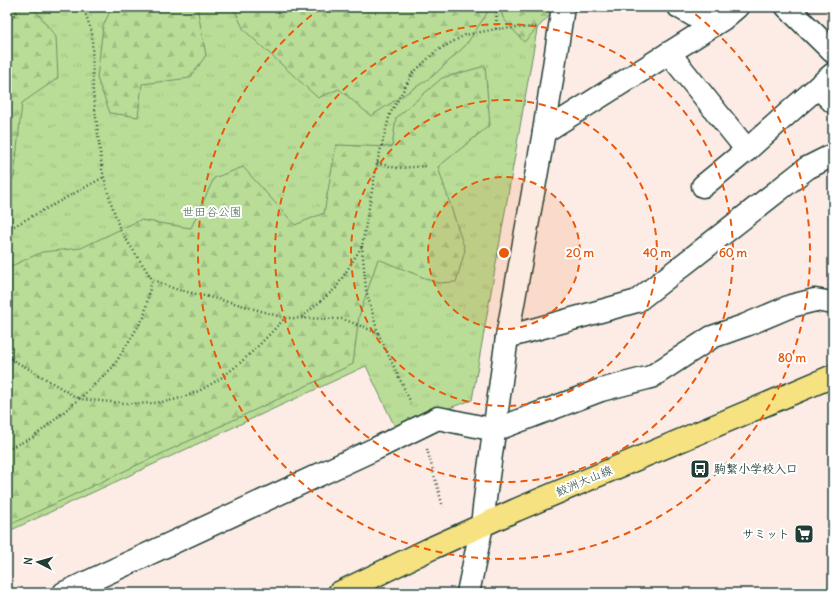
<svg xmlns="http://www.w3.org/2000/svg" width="840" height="600" font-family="Delius,'Klee One',sans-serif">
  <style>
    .grass { fill: url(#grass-tufts); stroke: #6c8d66 }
    .forest { fill: url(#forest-firs); stroke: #6c8d66 }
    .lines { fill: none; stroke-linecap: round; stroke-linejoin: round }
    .minor-casing { stroke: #1f3d34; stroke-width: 25 }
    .major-casing { stroke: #1f3d34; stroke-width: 25 }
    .path { stroke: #1f3d34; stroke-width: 2.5; stroke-dasharray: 1 3; stroke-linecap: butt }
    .minor { stroke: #fff; stroke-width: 22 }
    .major { stroke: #f6e281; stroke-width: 22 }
    .ring { fill: none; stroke: #e8590c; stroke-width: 2; stroke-dasharray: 7 5 }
    .labels { text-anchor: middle; stroke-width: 4; stroke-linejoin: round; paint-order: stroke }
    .park-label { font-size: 12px; fill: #46654d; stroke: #fff }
    .poi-label { font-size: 12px; font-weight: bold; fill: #1f3d34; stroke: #fff; text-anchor: start }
    .street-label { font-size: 12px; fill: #1f3d34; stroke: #fff }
    .centre { fill: #e8590c; stroke: #fff; stroke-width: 2 }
    .ring-label { font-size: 12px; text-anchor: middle; font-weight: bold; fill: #e8590c; stroke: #fff; stroke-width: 4; stroke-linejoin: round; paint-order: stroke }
  </style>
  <defs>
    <pattern id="grass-tufts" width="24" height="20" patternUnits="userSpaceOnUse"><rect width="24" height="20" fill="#b9dd97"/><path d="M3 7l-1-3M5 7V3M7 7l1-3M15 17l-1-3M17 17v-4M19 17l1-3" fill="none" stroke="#9fbf83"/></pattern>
    <pattern id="forest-firs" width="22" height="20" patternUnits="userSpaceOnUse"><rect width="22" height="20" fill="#b9dd97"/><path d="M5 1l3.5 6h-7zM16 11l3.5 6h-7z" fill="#9fbf83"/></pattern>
  </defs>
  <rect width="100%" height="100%" fill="#fdece6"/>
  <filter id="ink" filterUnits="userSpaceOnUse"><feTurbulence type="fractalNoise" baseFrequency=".025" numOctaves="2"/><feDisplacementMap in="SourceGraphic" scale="8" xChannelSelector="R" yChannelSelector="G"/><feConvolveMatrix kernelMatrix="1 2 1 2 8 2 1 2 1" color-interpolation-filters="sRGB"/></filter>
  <g filter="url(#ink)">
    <path class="grass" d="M7 7H541L472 400 395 427 366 366 7 532Z"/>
    <g class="forest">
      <path d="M7 7H33L56 37 58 78 22 103 14 177 7 186Z"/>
      <path d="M112 7H197L206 55 190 78 142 84 138 117 110 113 97 78 103 26Z"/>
      <path d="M233 7H486L487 13 466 45 433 76 371 116 339 89 318 98 244 30Z"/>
      <path d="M500 7H551L550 15 524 42 503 18Z"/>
      <path d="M485 66 490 125 438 167 465 250 456 282 437 283 378 259 359 316 353 364 7 526V268L42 252 81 248 140 220 191 228 214 178 243 167 295 225 324 213 336 145 392 147 396 118 442 78Z"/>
    </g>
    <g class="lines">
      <defs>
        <g id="minor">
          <path d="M679 7 712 26"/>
          <path d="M787 7 833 52"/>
          <path d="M669 53 747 150"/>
          <path d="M818 87 833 102"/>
          <path d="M544 132 723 19 737 7"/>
          <path d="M703 186 747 150 795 107 833 74"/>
          <path d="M507 337 637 301 807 168 833 155"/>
          <path d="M64 593 377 448 438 418 495 430 601 390 651 377 712 337 746 325 791 306 815 300 833 303"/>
          <path d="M468 593 482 525 486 491 507 337 544 132 563 7"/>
        </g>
        <path id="major" d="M339 593 434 547 516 510 833 376"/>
      </defs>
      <use href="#minor" class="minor-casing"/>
      <use href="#major" class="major-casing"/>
      <g class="path">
        <path d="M83 7 92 32 93 92 102 169 108 193 120 230 152 279 175 289 234 303 285 318"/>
        <path d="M7 25 8 22 21 7"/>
        <path d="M496 29 497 7"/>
        <path d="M377 163 396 168 428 166"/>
        <path d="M7 230 104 177"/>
        <path d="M362 246 366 290 378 333"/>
        <path d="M302 317 336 288 362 246 377 163 390 114 413 73 436 51 465 35 496 29 537 27"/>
        <path d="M7 357 31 370 79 399 113 367 144 317 152 279"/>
        <path d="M7 449 34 437 79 399C106 401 135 406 162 402 214 395 251 354 285 318L343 319 378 333 412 405"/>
        <path d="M427 449 443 507"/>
      </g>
      <use href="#minor" class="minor"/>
      <use href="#major" class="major"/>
    </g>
  </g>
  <circle cx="504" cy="253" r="76" fill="#e8590c" fill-opacity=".12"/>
  <g class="ring">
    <circle cx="504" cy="253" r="76"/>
    <circle cx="504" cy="253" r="153"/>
    <circle cx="504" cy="253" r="229"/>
    <path d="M686 7A306 306 0 1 1 322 7"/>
  </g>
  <defs>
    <symbol id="bus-square" viewBox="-11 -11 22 22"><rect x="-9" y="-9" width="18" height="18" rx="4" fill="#1f3d34" stroke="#fff"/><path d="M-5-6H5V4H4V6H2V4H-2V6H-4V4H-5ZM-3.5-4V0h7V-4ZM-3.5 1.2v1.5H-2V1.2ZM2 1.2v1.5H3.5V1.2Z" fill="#fff"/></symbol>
    <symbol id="supermarket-square" viewBox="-11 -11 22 22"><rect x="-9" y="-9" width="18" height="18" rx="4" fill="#1f3d34" stroke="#fff"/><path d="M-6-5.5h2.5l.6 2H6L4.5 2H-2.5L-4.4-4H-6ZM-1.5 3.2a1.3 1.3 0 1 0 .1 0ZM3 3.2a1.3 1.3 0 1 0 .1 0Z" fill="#fff"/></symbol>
  </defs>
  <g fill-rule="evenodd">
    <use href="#bus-square" x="689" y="458" width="22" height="22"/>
    <use href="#supermarket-square" x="793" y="523" width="22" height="22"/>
  </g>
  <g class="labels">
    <g class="park-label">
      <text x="212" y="216">世田谷公園</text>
    </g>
    <g class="poi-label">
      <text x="714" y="473">駒繋小学校入口</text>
      <text x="790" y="538" text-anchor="end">サミット</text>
    </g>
    <g class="street-label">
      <text transform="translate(584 481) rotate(-23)" y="4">鮫洲大山線</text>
    </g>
  </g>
  <circle cx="504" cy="253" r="6" class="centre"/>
  <g class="ring-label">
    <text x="580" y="257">20 m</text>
    <text x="657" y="257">40 m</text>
    <text x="733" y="257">60 m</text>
    <text x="792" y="362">80 m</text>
  </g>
  <rect width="840" height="600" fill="none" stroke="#fff" stroke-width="24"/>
  <rect x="12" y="12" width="816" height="576" fill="none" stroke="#1f3d34" stroke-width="1.5" filter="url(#ink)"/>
  <g transform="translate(38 562) rotate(276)" stroke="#ffffff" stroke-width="3" paint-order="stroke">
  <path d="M0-3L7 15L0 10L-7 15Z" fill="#1f3d34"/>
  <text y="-6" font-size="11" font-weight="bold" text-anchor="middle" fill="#1f3d34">N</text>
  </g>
</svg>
